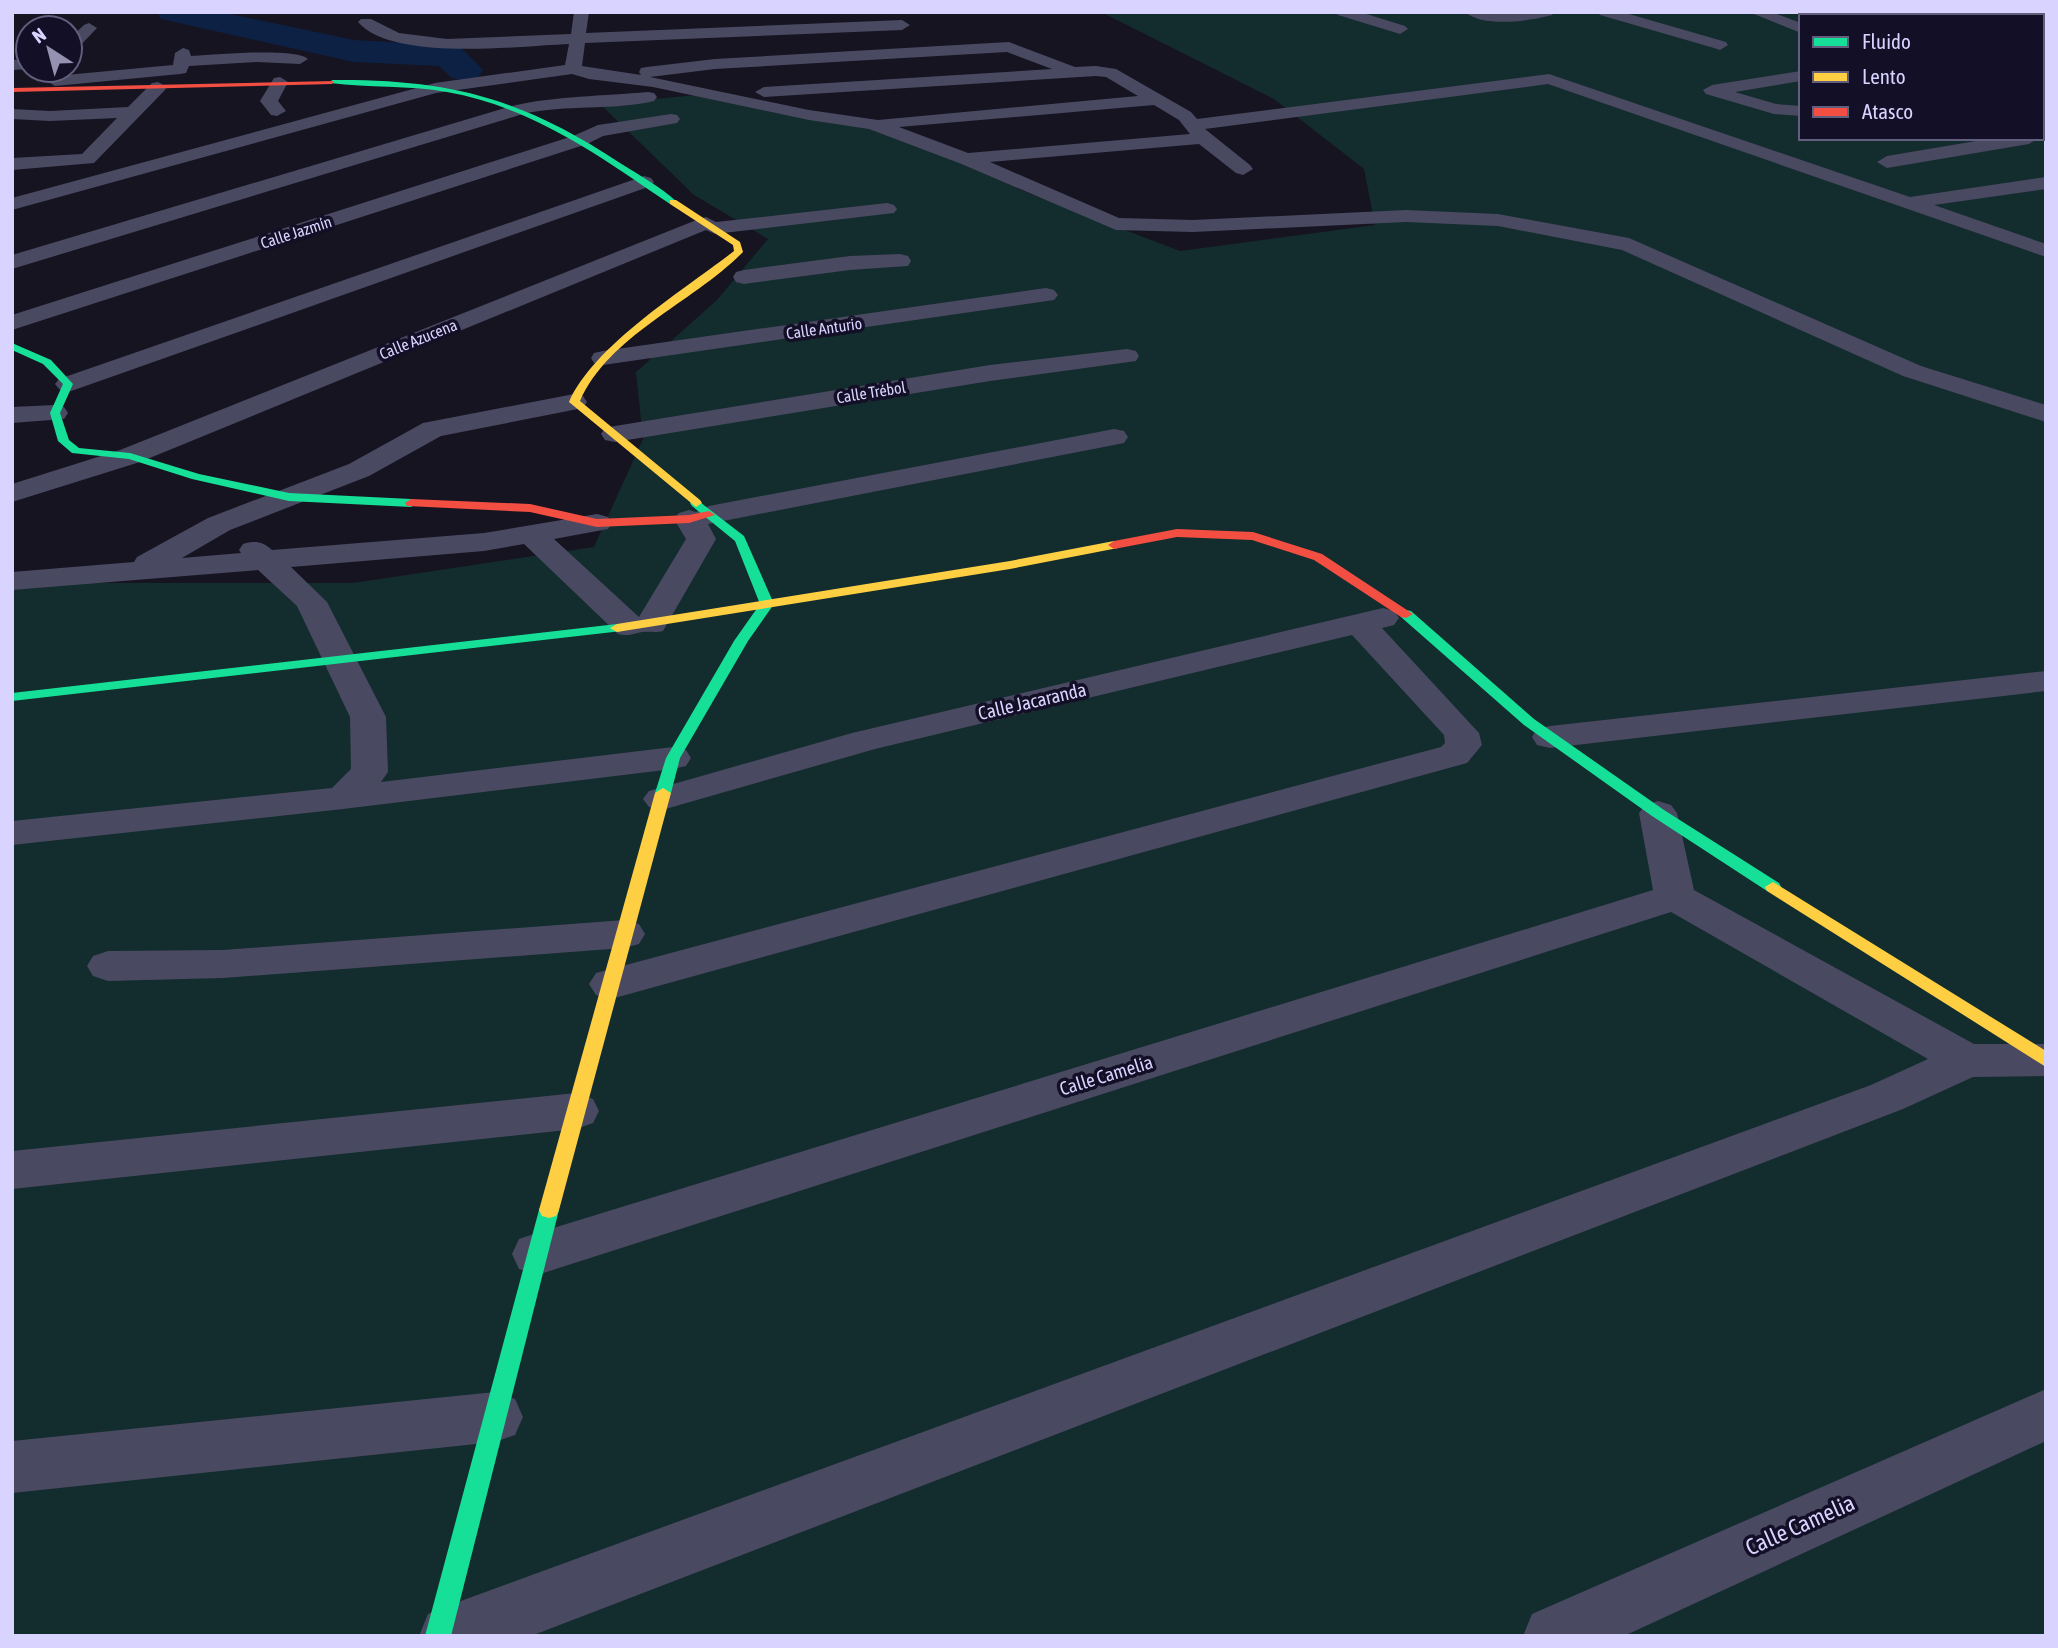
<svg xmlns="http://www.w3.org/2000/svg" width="2058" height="1648" font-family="'Asap Condensed',sans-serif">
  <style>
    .green { fill: #132c2d; fill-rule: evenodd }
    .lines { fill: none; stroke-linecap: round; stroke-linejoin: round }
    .river { fill: #0d2144; fill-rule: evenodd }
    .street { fill: #4a4962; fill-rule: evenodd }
    .fast { fill: #16e098; fill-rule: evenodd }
    .slow { fill: #ffcf43; fill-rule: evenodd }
    .jam { fill: #f24e42; fill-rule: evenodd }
    .labels { text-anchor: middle; stroke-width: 7; stroke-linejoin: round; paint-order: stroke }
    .far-street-label { font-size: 16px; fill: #d9d4ff; stroke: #130f26 }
    .street-label { font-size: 19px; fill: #d9d4ff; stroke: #130f26 }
    .near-street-label { font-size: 23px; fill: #d9d4ff; stroke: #130f26 }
  </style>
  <rect width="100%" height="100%" fill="#161421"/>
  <path class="green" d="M1101 12H2046V1636H12V583H353L594 547 643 439 636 372 717 300 768 239 694 195 600 104 718 93 876 126 1028 193 1180 251 1375 225 1364 169 1274 99ZM1801 16H2042V138H1801Z"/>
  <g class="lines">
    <path class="river" d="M157 12H220L354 40 448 45 461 48 483 70 478 78 465 81 452 78 439 66 354 62 161 19Z"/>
    <g class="street">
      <path d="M574 12H589L586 33 902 20 910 25 902 30 585 43 582 66 641 75 639 72 641 68 647 67 715 59 1009 42 1075 67 1096 66 1116 69 1191 112 1197 119 1549 74 1910 197 2046 177V189L1934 205 2046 244V257L1548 84 1205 129 1250 165 1253 169 1243 175 1236 173 1199 144 990 162 1119 218 1193 220 1406 210 1498 214 1629 238 1921 366 2046 405V422L1903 376 1622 250 1498 226 1406 222 1193 232 1116 230 959 163 869 129 809 120 653 87 589 79 572 74 436 93 12 210V198L435 83 565 65 569 44C520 46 392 62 358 22L361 19H371L399 33 447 39 571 34ZM1007 52 1052 69 764 87 755 92 764 97 1096 76 1106 77 1138 96 878 120 809 110 650 77 715 69ZM1154 105 1179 120 1190 134 968 153 899 127Z"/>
      <path d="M1336 12H1360L1405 26 1408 29 1400 34 1338 15Z"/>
      <path d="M1465 12H1554L1552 15C1530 21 1483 28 1465 12Z"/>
      <path d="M1598 12H1622L1726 42 1728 45 1720 50 1714 48 1600 15Z"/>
      <path d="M1749 12H1771L1801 23V33Z"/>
      <rect x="2042" y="20" width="4" height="10"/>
      <path d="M89 23 97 28 76 50 70 52V38L84 25Z"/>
      <path d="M183 48 189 50 191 56C212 55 296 47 308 59L300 64 257 62 189 66 186 73 180 74 55 86 47 81 55 76 173 65 175 53Z"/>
      <path d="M28 59V69L12 70V60Z"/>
      <path d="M1801 71V81L1735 92 1776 104 1801 106V116L1774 114 1706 94 1703 90 1712 85Z"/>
      <path d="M280 77 288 82 278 101 286 111 277 116 271 115 260 101 274 78Z"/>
      <path d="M158 82 167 87 164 91 94 163 12 170V158L82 154 117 118 50 121 12 119V109L50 111 128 107 152 83Z"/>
      <path d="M648 92 654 93 657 97 654 101C612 111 566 104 523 114L12 269V255L512 106C553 96 605 96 648 92Z"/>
      <path d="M2042 93 2046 94V104L2042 103Z"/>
      <path d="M671 114 677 115 680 119 677 123 603 136 587 144 12 330V315L573 136 598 125Z"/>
      <path d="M1994 138H2038L2029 144 1887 168 1877 162 1887 156Z"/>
      <path d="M644 176 651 178 654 182 651 186 77 389 68 392 59 389 55 384 59 379Z"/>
      <path d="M887 203 894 205 897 209 894 213 715 234 706 230 140 462 12 502V484L120 450 699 219 706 217 716 222Z"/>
      <path d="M900 254 908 256 911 261 908 266 850 270 744 284 736 282 733 277 736 272 744 270 850 256Z"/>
      <path d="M1046 288 1054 290 1058 295 1054 300 603 365 594 363 591 358 594 353 603 351Z"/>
      <path d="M1127 349 1136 351 1139 356 1136 361 990 381 615 442 605 440 601 434 605 428 615 426 990 365Z"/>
      <path d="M574 394 583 396 587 402 583 408 441 436 369 476 230 530 182 558 241 553 239 550 243 544C256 540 263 542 272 550L484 533 597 514 608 517 612 523 608 529 554 539 639 617 686 539 674 519 679 513 689 510 696 512 709 506 1114 429 1124 431 1128 437 1124 443 1114 445 708 524 716 539 667 624 663 631C655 633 650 631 643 632 634 633 630 637 618 634L524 544 484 551 291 567 327 602 386 717 388 772 381 782 673 747 686 750 691 758 686 766 673 769 343 809 12 845V821L332 788 351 769 350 717 297 606 258 570 12 590V572L134 562 137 557 208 518 349 464 423 423Z"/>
      <path d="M55 405 64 407 68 413 64 419 12 423V407Z"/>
      <path d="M1383 608 1394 611 1399 618 1394 625 1382 628 1479 733 1482 745 1467 763 611 999 596 995 589 984 596 973 611 969 1441 747 1445 743 1444 735 1352 635 875 749 662 810 649 807 643 799 649 791 852 733Z"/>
      <path d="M2046 671V691L1550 748 1537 745 1532 737 1537 729 1550 726Z"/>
      <path d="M1658 801 1671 805 1677 813 1694 890 1974 1044H2046V1076L1973 1077 1903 1109 531 1636H419L428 1614 450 1605 1871 1085 1928 1059 1671 912 537 1275 519 1269 512 1254 519 1239 537 1233 1653 890 1639 813 1645 805Z"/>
      <path d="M624 920 639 924 645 934 639 944 624 948 223 978 108 981 93 976 87 966 93 956 108 951 223 950Z"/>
      <path d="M576 1093 593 1099 599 1111 593 1123 576 1129 12 1189V1151Z"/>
      <path d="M2046 1389V1441L1624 1636H1523L1532 1614Z"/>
      <path d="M495 1392 515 1399 523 1417 515 1435 495 1442 12 1493V1441Z"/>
    </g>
    <g class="fast">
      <path d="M332 80C449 79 522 98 620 163 639 175 661 187 677 202L670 204C600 156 532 107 447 92 408 85 369 88 330 83Z"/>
      <path d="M12 343 51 360 73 384 60 413 69 440 79 448 130 453 199 474 289 493 411 499 417 503 411 507 289 501 192 479 129 459 72 453 58 441 50 413 63 384 43 364 12 350Z"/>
      <path d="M696 499 744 536 774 604 748 641 680 758 671 793 663 798 655 793 666 758 734 641 760 604 735 541 692 506 690 503Z"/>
      <path d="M1406 610 1411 611 1534 719 1664 810 1779 883 1781 887 1779 891H1767L1652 816 1524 725 1401 617 1399 614Z"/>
      <path d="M617 624 622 625V631L12 701V693Z"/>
      <path d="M549 1202 556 1204 559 1210 451 1636H425L539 1210 542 1204Z"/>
    </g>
    <g class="slow">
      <path d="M670 200H676L740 242 743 252C694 302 609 335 580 401L700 500 702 503 696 507 569 402C594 345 684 290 734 251L733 245 670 204Z"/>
      <path d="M1114 541 1118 542V548L1010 569 617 632 610 628 617 624 1010 561Z"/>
      <path d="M663 788 671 793 559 1210 556 1216 549 1218 542 1216 539 1210 655 793Z"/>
      <path d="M1773 882 2046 1051V1067L1767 891 1765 887Z"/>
    </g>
    <g class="jam">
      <path d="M334 81 332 84 12 92V88Z"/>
      <path d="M411 499 530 504 597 519 689 515 709 511 715 515 689 523 597 527 530 512 407 506 405 503Z"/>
      <path d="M1177 529 1253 532 1322 554 1413 614 1406 618 1401 617 1314 560 1252 540 1177 537 1114 549 1108 545 1114 541Z"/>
    </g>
  </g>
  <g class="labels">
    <g class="far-street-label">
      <text transform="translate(296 232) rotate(-18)" y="6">Calle Jazmín</text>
      <text transform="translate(824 328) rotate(-8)" y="6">Calle Anturio</text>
      <text transform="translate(418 339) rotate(-22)" y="6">Calle Azucena</text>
      <text transform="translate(871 392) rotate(-9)" y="6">Calle Trébol</text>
    </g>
    <g class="street-label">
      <text transform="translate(1032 701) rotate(-13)" y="7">Calle Jacaranda</text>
      <text transform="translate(1106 1075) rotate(-17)" y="7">Calle Camelia</text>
    </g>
    <g class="near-street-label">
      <text transform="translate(1800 1525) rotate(-24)" y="8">Calle Camelia</text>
    </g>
  </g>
  <rect width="2058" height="1648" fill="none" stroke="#d9d4ff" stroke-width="28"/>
  <rect x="1799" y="14" width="245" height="126" fill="#130f26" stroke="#625e7d" stroke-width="2"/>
  <rect x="1813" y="37" width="35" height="10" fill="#16e098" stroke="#625e7d" stroke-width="2"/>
  <text x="1862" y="49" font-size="21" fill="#d9d4ff">Fluido</text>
  <rect x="1813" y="72" width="35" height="10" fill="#ffcf43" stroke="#625e7d" stroke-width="2"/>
  <text x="1862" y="84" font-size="21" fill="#d9d4ff">Lento</text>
  <rect x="1813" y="107" width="35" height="10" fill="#f24e42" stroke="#625e7d" stroke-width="2"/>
  <text x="1862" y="119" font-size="21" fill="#d9d4ff">Atasco</text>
  <g transform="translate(49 49) rotate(324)"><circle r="33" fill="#130f26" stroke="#625e7d" stroke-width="2"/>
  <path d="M0-5L12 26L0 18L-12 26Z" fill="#9591b1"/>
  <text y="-10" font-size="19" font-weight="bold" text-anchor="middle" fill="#d9d4ff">N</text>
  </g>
</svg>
